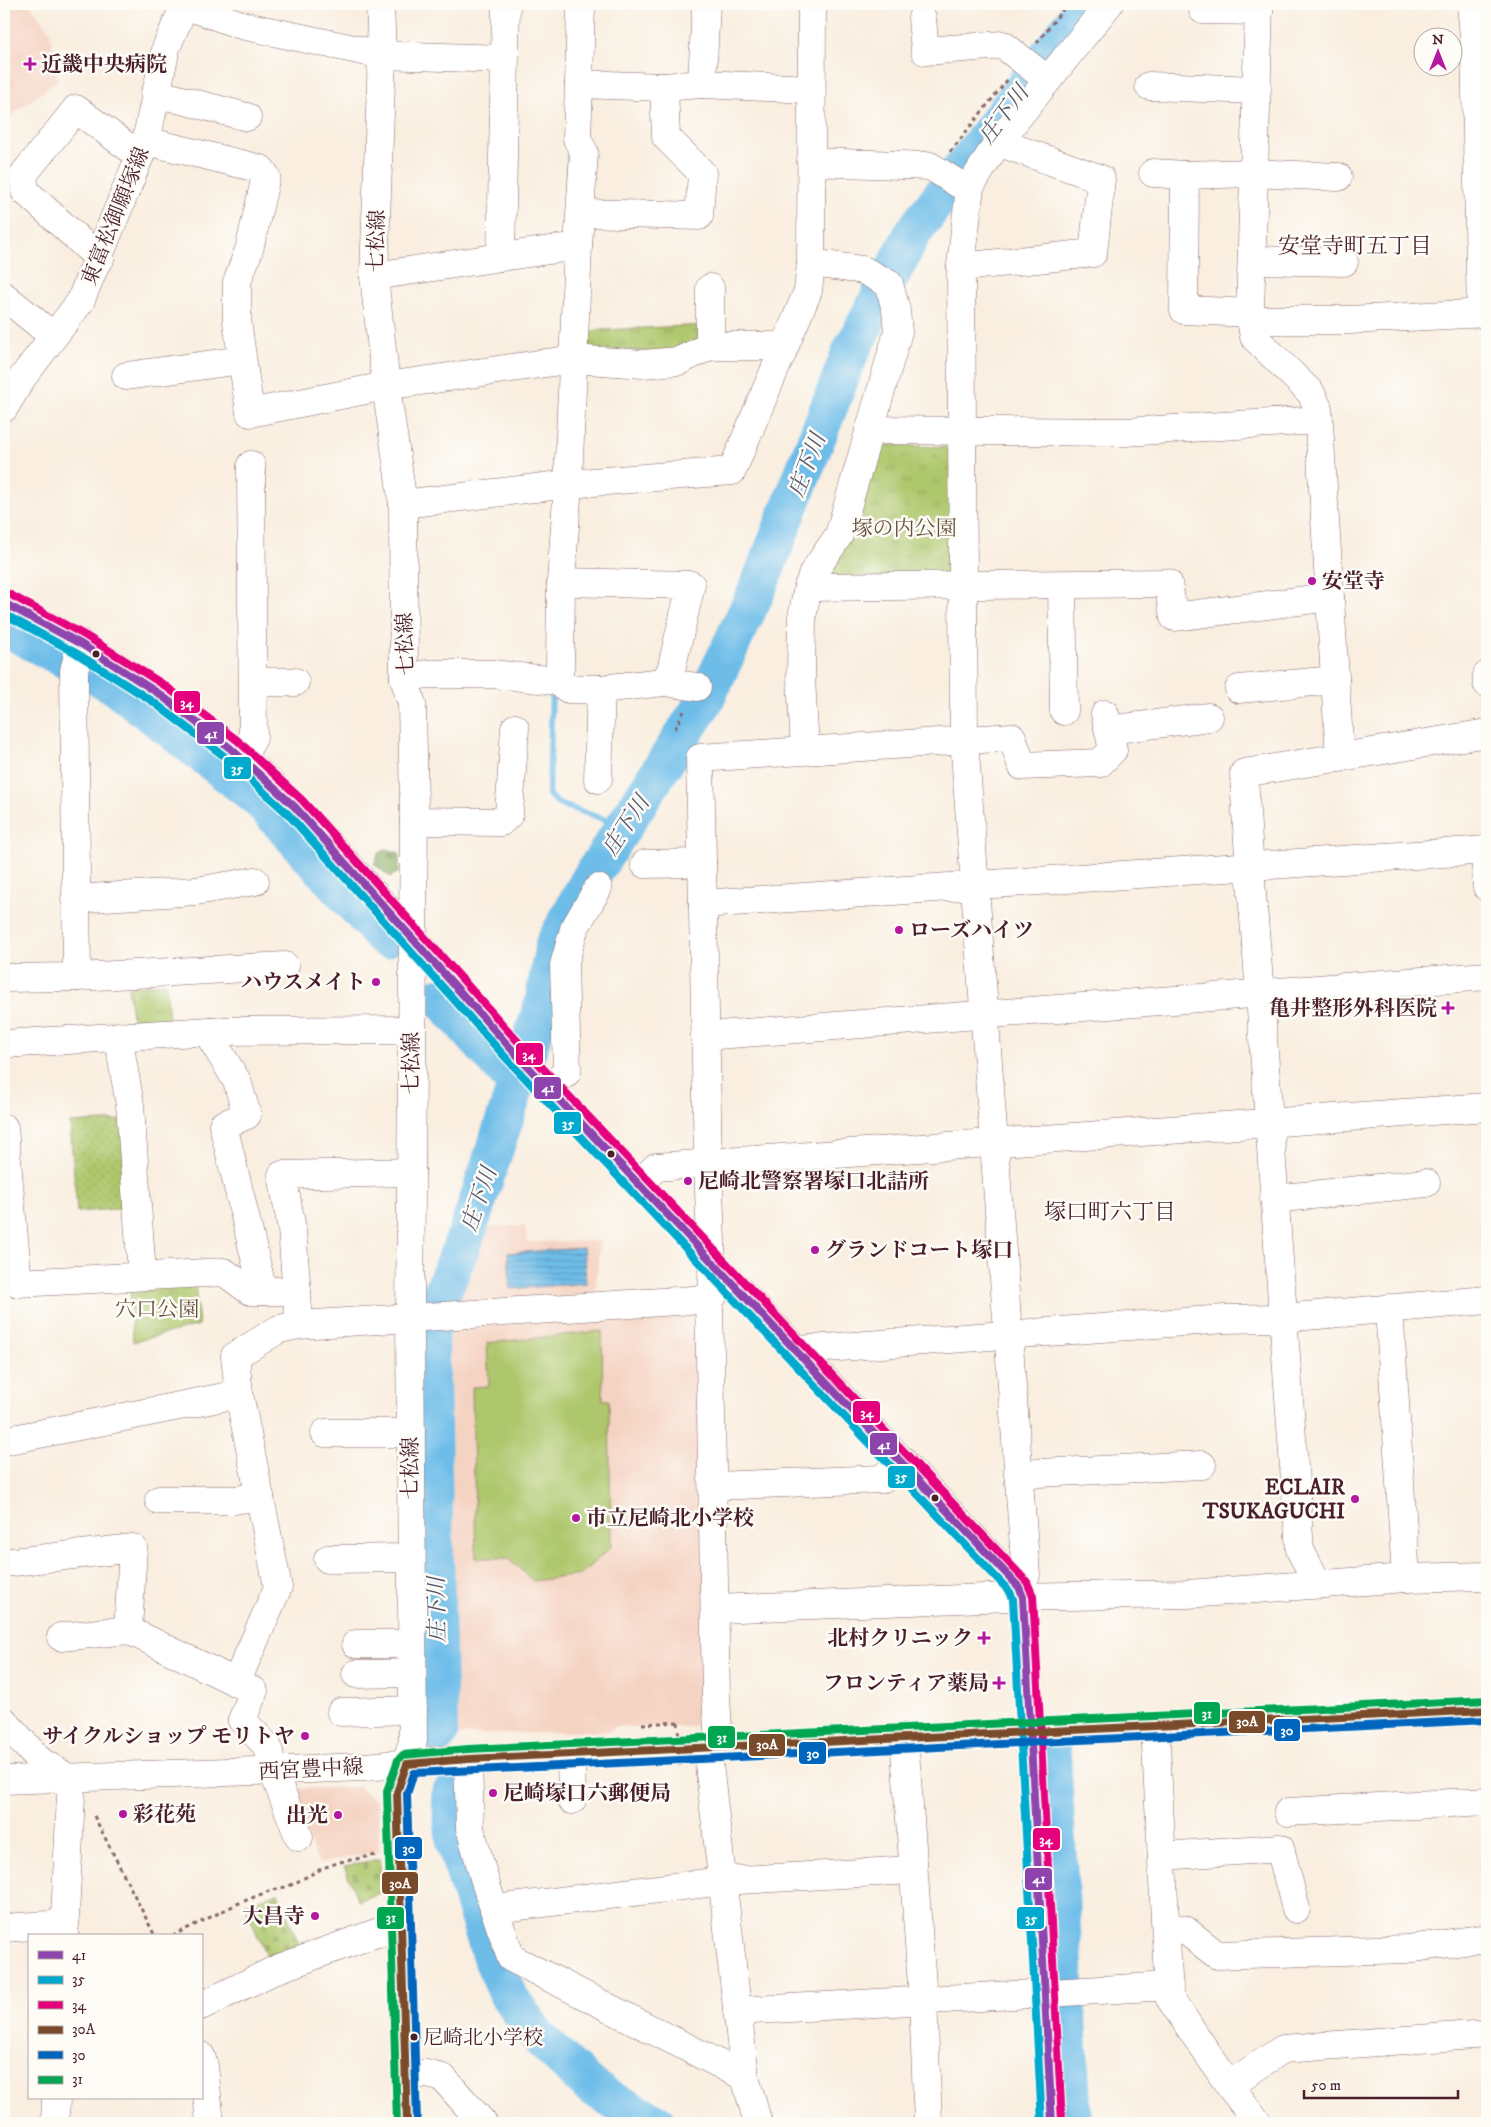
<svg xmlns="http://www.w3.org/2000/svg" width="1491" height="2127" font-family="'IM FELL DW Pica','Noto Serif JP',serif">
  <style>
    .built { fill: #f5d3c2 }
    .grass { fill: url(#grass-tufts); stroke: #7c734c }
    .forest { fill: url(#forest-firs); stroke: #6a6646 }
    .cemetery { fill: url(#cemetery-stones); stroke: #7c734c }
    .garden { fill: url(#garden-dots); stroke: #7c734c }
    .pitch { fill: #aec76c; stroke: #7c734c }
    .water { fill: url(#water-rules); stroke: #5c6e8a }
    .lines { fill: none; stroke-linecap: round; stroke-linejoin: round }
    .stream { stroke: #6ebde9; stroke-width: 6 }
    .river { stroke: #6ebde9; stroke-width: 38 }
    .minor-casing { stroke: #87676a; stroke-width: 29 }
    .major-casing { stroke: #87676a; stroke-width: 29 }
    .path { stroke: #87676a; stroke-width: 3; stroke-dasharray: 4 4; stroke-linecap: butt }
    .minor { stroke: #fff; stroke-width: 28 }
    .major { stroke: #fff; stroke-width: 28 }
    .path-bridge { stroke: #87676a; stroke-width: 3; stroke-dasharray: 4 4; stroke-linecap: butt }
    .bus-1-casing { stroke: #fdfcf7; stroke-width: 11 }
    .bus-2-casing { stroke: #fdfcf7; stroke-width: 11 }
    .bus-3-casing { stroke: #fdfcf7; stroke-width: 11 }
    .bus-4-casing { stroke: #fdfcf7; stroke-width: 11 }
    .bus-5-casing { stroke: #fdfcf7; stroke-width: 11 }
    .bus-6-casing { stroke: #fdfcf7; stroke-width: 11 }
    .bus-1 { stroke: #8e44ad; stroke-width: 8 }
    .bus-2 { stroke: #00a9ce; stroke-width: 8 }
    .bus-3 { stroke: #e5007d; stroke-width: 8 }
    .bus-4 { stroke: #7a4b2a; stroke-width: 8 }
    .bus-5 { stroke: #0065bd; stroke-width: 8 }
    .bus-6 { stroke: #00a651; stroke-width: 8 }
    .poi-dot { fill: #b5179e; stroke: #fdfcf7; stroke-width: 2 }
    .bus-dot { fill: #4a1f2b; stroke: #fdfcf7; stroke-width: 2 }
    .labels { text-anchor: middle; stroke-width: 5; stroke-linejoin: round; paint-order: stroke }
    .bus-label { font-size: 20px; fill: #4a1f2b; stroke: #fdfcf7; text-anchor: start }
    .poi-label { font-size: 21px; font-weight: bold; fill: #4a1f2b; stroke: #fdfcf7; text-anchor: start }
    .street-label { font-size: 21px; fill: #4a1f2b; stroke: #fdfcf7 }
    .park-label { font-size: 21px; fill: #68513e; stroke: #fdfcf7 }
    .water-label { font-size: 22px; font-style: italic; fill: #57566e; stroke: #fdfcf7 }
    .neighbourhood-label { font-size: 22px; fill: #4a1f2b; stroke: #fdfcf7 }
    .line-badge { stroke: #fdfcf7; stroke-width: 2 }
    .badge-label { font-size: 14px; text-anchor: middle; font-weight: bold; fill: #fff }
  </style>
  <defs>
    <pattern id="grass-tufts" width="24" height="20" patternUnits="userSpaceOnUse" patternTransform="scale(1.25)"><rect width="24" height="20" fill="#aec76c"/><path d="M3 7l-1-3M5 7V3M7 7l1-3M15 17l-1-3M17 17v-4M19 17l1-3" fill="none" stroke="#97aa5e"/></pattern>
    <pattern id="forest-firs" width="22" height="20" patternUnits="userSpaceOnUse" patternTransform="scale(1.25)"><rect width="22" height="20" fill="#8aac60"/><path d="M5 1l3.5 6h-7zM16 11l3.5 6h-7z" fill="#738b4f"/></pattern>
    <pattern id="cemetery-stones" width="16" height="16" patternUnits="userSpaceOnUse" patternTransform="scale(1.25)"><rect width="16" height="16" fill="#aec76c"/><path d="M2 7V4a2 2 0 0 1 4 0v3zM10 15v-3a2 2 0 0 1 4 0v3z" fill="#97aa5e"/></pattern>
    <pattern id="garden-dots" width="8" height="8" patternUnits="userSpaceOnUse" patternTransform="scale(1.25)"><rect width="8" height="8" fill="#aec76c"/><path d="M2 2h.1M6 6h.1" fill="none" stroke="#97aa5e" stroke-width="1.8" stroke-linecap="round"/></pattern>
    <pattern id="water-rules" width="6" height="5" patternUnits="userSpaceOnUse" patternTransform="scale(1.25)"><rect width="6" height="5" fill="#6ebde9"/><path d="M0 2.5h6" fill="none" stroke="#5c99bd"/></pattern>
  </defs>
  <rect width="100%" height="100%" fill="#fdfcf7"/>
  <filter id="ink" filterUnits="userSpaceOnUse"><feTurbulence type="fractalNoise" baseFrequency=".02" numOctaves="2"/><feDisplacementMap in="SourceGraphic" scale="10" xChannelSelector="R" yChannelSelector="G"/><feConvolveMatrix kernelMatrix="1 2 1 2 8 2 1 2 1" color-interpolation-filters="sRGB"/></filter>
  <filter id="wash" filterUnits="userSpaceOnUse"><feTurbulence type="fractalNoise" baseFrequency=".0096" numOctaves="4" result="noise"/><feDisplacementMap in="SourceGraphic" scale="20" xChannelSelector="R" yChannelSelector="G"/><feGaussianBlur stdDeviation="1.12" result="paint"/><feColorMatrix in="noise" values="0 0 0 0 0 0 0 0 0 0 0 0 0 0 0 0 0 1.4 0 .05"/><feComposite in="paint" operator="in"/></filter>
  <g filter="url(#wash)">
    <rect width="100%" height="100%" fill="#f9eedf"/>
    <g class="built">
      <path d="M4 4H30L50 32 58 80 4 121Z"/>
      <path d="M525 1226 528 1242 600 1241 595 1295 457 1305 479 1227Z"/>
      <path d="M702 1313 708 1718 702 1724 687 1727H615L609 1731 449 1735 445 1704 448 1333 450 1327Z"/>
      <path d="M359 1787 377 1802 379 1851 319 1864 287 1789Z"/>
    </g>
    <g class="grass">
      <path d="M706 325 705 334 678 353 588 349 583 331Z"/>
      <path d="M882 445 945 447 952 453 953 570 944 578 821 579 875 451Z"/>
      <path d="M166 983 169 1022 133 1024 128 987Z"/>
      <path d="M195 1282 199 1325 133 1342 130 1285Z"/>
    </g>
    <path class="forest" d="M386 849 399 853V872L390 877 374 864 378 854Z"/>
    <g class="cemetery">
      <path d="M380 1859V1893L358 1901 344 1866Z"/>
      <path d="M278 1893 300 1946 268 1960 244 1904Z"/>
    </g>
    <path class="garden" d="M122 1120 128 1208 77 1212 70 1123Z"/>
    <path class="pitch" d="M602 1331 603 1400H609L611 1547 580 1575 533 1581 508 1558H476L472 1387 489 1386 487 1343Z"/>
    <path class="water" d="M583 1248 586 1283 511 1289 508 1253Z"/>
    <g class="lines">
      <g class="stream">
        <path d="M569 182 570 147"/>
        <path d="M552 687 549 795 559 804 624 826"/>
      </g>
      <g class="river">
        <path d="M4 627 115 686 259 799 385 939"/>
        <path d="M439 997 516 1083"/>
        <path d="M439 1734 430 1336 438 1302 467 1233 543 1004 554 944 589 880 704 702 758 588 851 351 914 231 1087 4"/>
        <path d="M1052 1755 1073 2123"/>
        <path d="M450 1794 455 1843 490 1954 508 1995 539 2038 588 2084 615 2102 658 2123"/>
      </g>
    </g>
  </g>
  <g filter="url(#ink)">
    <g class="lines">
      <defs>
        <g id="minor">
          <path d="M380 4 382 55 374 276 386 386 403 504 404 678 412 704 414 807 410 1318 413 1741 397 1792 407 2123"/>
          <path d="M506 4 501 257 578 246"/>
          <path d="M1259 4 1250 313 1254 337 1311 393 1318 408 1340 758"/>
          <path d="M1471 4 1475 47 1481 313"/>
          <path d="M185 5 241 25 382 55 504 59"/>
          <path d="M1203 10 1259 11"/>
          <path d="M922 18 925 51 1003 45 1048 80"/>
          <path d="M579 84 581 4"/>
          <path d="M702 84 706 4"/>
          <path d="M1149 86 1257 90"/>
          <path d="M155 93 247 117"/>
          <path d="M146 141 261 169 266 176 249 250 237 282V321L250 413 386 386 574 359 643 364 679 361 710 346H773L782 354"/>
          <path d="M811 162 930 166 957 183 970 187"/>
          <path d="M1153 173 1185 175"/>
          <path d="M582 213 699 216 702 173 666 137 664 87"/>
          <path d="M100 259 25 191 23 175 76 109 140 156"/>
          <path d="M1252 260 1344 262"/>
          <path d="M961 267 1093 253 1101 179 998 142"/>
          <path d="M374 276 501 257"/>
          <path d="M710 288V346"/>
          <path d="M4 296 53 336"/>
          <path d="M1250 313 1184 310 1185 175 1254 173 1338 177"/>
          <path d="M1252 320H1349L1487 313"/>
          <path d="M126 376 242 360"/>
          <path d="M869 430 1125 432 1319 420"/>
          <path d="M403 504 568 484 732 471 808 291 811 263 812 4"/>
          <path d="M561 582 691 585 671 670 664 682 697 687"/>
          <path d="M1062 585 1064 711"/>
          <path d="M808 587 1168 583 1174 617 1330 597"/>
          <path d="M4 603C105 652 216 726 295 807 371 886 440 971 514 1052 681 1232 854 1406 1019 1587L1023 1597 1052 2123"/>
          <path d="M1487 675V683"/>
          <path d="M404 678 427 674H493L557 681 568 689H601L664 682"/>
          <path d="M557 681 560 667 561 582 568 484 578 246 584 152 577 139 579 84 664 87 702 84 811 89"/>
          <path d="M253 682H295"/>
          <path d="M1239 689 1335 680"/>
          <path d="M1109 730 1209 717"/>
          <path d="M805 750 801 678 802 617 808 587 813 573 839 535 898 332 896 310 889 284 863 270 811 263"/>
          <path d="M241 759 253 738 251 465"/>
          <path d="M598 779 601 689"/>
          <path d="M414 821 501 822 509 814 515 728"/>
          <path d="M1485 850 1487 887"/>
          <path d="M645 864 702 863"/>
          <path d="M75 899 196 891 255 881"/>
          <path d="M703 904 1487 850"/>
          <path d="M77 977 74 671 81 643"/>
          <path d="M4 978 77 977 285 966"/>
          <path d="M211 1031 212 1040 237 1081 247 1115 223 1125 263 1291"/>
          <path d="M118 1036 130 1105 142 1275"/>
          <path d="M705 1036 1487 976"/>
          <path d="M4 1044 211 1031 411 1030"/>
          <path d="M549 1087 567 1072 564 965 574 929 598 888"/>
          <path d="M4 1128 18 1283 224 1272 250 1291H297"/>
          <path d="M640 1183 656 1167 1487 1107"/>
          <path d="M1274 1199 1426 1183"/>
          <path d="M709 1299 716 1696 719 1746"/>
          <path d="M1389 1308 1406 1578"/>
          <path d="M298 1309 292 1229 282 1175 411 1172"/>
          <path d="M798 1350 1225 1319 1283 1318 1487 1300"/>
          <path d="M325 1433H411"/>
          <path d="M4 1441 239 1394"/>
          <path d="M1018 1474 1202 1465"/>
          <path d="M714 1486 882 1479 902 1460"/>
          <path d="M159 1500H235L260 1496"/>
          <path d="M328 1559 410 1558"/>
          <path d="M4 1563 133 1548 128 1630"/>
          <path d="M1318 1584 1300 1550C1286 1365 1273 1180 1260 996 1255 922 1247 848 1244 773L1487 733"/>
          <path d="M1019 1587 1026 1575 964 739 961 265 970 187 998 142 1109 4"/>
          <path d="M715 1609 1010 1597 1187 1594 1406 1578 1487 1576"/>
          <path d="M61 1637 128 1630 254 1691 242 1720 268 1747 273 1771 299 1837"/>
          <path d="M356 1644H412"/>
          <path d="M356 1674 412 1673"/>
          <path d="M236 1683 278 1587 239 1394 235 1356 279 1329 299 1325 709 1299 713 1296 708 1163 700 758 1012 737 1022 766 1100 763 1113 750 1105 714"/>
          <path d="M341 1712 413 1710"/>
          <path d="M1155 1726 1169 1997 1229 2085 1258 2123"/>
          <path d="M904 1737 923 1999 928 2123"/>
          <path d="M707 1747 745 2077"/>
          <path d="M571 1754 572 1800"/>
          <path d="M468 1759 470 1828 486 1885 511 1958 745 2077 758 2123"/>
          <path d="M1288 1812 1487 1801"/>
          <path d="M1162 1856 1280 1848 1296 1909"/>
          <path d="M494 1909 723 1881 912 1870"/>
          <path d="M1166 1926 1185 1930 1217 1955 1407 1949 1487 1938"/>
          <path d="M4 1928 65 1924"/>
          <path d="M201 2006 277 1969 376 1933 401 1932"/>
          <path d="M737 2011 1169 1986"/>
          <path d="M201 2056 204 2066 210 2123"/>
          <path d="M406 2074H427L443 2078 483 2123"/>
          <path d="M1229 2085 1283 2049 1487 2034"/>
        </g>
        <g id="major">
          <path d="M4 408 22 378 80 302 146 141 166 48 185 4"/>
          <path d="M4 1721 40 1761 68 1778 71 1796 64 1936"/>
          <path d="M4 1780 365 1767 443 1760 707 1747 1487 1710"/>
          <path d="M55 2123 56 2098"/>
        </g>
      </defs>
      <use href="#minor" class="minor-casing"/>
      <use href="#major" class="major-casing"/>
      <g class="path">
        <path d="M1037 43 1067 4"/>
        <path d="M950 152 1008 79"/>
        <path d="M675 729 685 709"/>
        <path d="M642 1724 678 1722"/>
        <path d="M94 1816 155 1936"/>
        <path d="M172 1936 237 1904 269 1891 289 1886 323 1868 340 1862 377 1855"/>
      </g>
      <use href="#minor" class="minor"/>
      <use href="#major" class="major"/>
      <path class="path-bridge" d="M678 1722 680 1767"/>
      <defs>
        <path id="bus-1" d="M4 603 81 644 158 693 230 748 295 807 514 1052 1019 1587 1023 1597 1052 2123"/>
        <path id="bus-2" d="M4 614 76 653 152 701 224 756 288 814 507 1059 1010 1592 1013 1599 1042 2123"/>
        <path id="bus-3" d="M9 594 86 636 164 685 237 740 302 800 521 1045 1027 1582 1033 1596 1062 2122"/>
        <path id="bus-4" d="M407 2123 397 1792 407 1764 468 1759 1487 1710"/>
        <path id="bus-5" d="M417 2123 407 1794 414 1773 1487 1720"/>
        <path id="bus-6" d="M397 2123 387 1791 398 1760 403 1755 468 1749 1487 1700"/>
      </defs>
      <use href="#bus-1" class="bus-1-casing"/>
      <use href="#bus-2" class="bus-2-casing"/>
      <use href="#bus-3" class="bus-3-casing"/>
      <use href="#bus-4" class="bus-4-casing"/>
      <use href="#bus-5" class="bus-5-casing"/>
      <use href="#bus-6" class="bus-6-casing"/>
      <use href="#bus-1" class="bus-1"/>
      <use href="#bus-2" class="bus-2"/>
      <use href="#bus-3" class="bus-3"/>
      <use href="#bus-4" class="bus-4"/>
      <use href="#bus-5" class="bus-5"/>
      <use href="#bus-6" class="bus-6"/>
    </g>
  </g>
  <g class="poi-dot">
    <path d="M27.5 56.5h5v5h5v5h-5v5h-5v-5h-5v-5h5z"/>
    <circle cx="1312" cy="581" r="5"/>
    <circle cx="899" cy="930" r="5"/>
    <circle cx="376" cy="982" r="5"/>
    <path d="M1445.5 1000.5h5v5h5v5h-5v5h-5v-5h-5v-5h5z"/>
    <circle cx="688" cy="1181" r="5"/>
    <circle cx="815" cy="1250" r="5"/>
    <circle cx="1355" cy="1499" r="5"/>
    <circle cx="576" cy="1518" r="5"/>
    <path d="M981.5 1630.5h5v5h5v5h-5v5h-5v-5h-5v-5h5z"/>
    <path d="M996.5 1675.5h5v5h5v5h-5v5h-5v-5h-5v-5h5z"/>
    <circle cx="305" cy="1736" r="5"/>
    <circle cx="493" cy="1793" r="5"/>
    <circle cx="123" cy="1814" r="5"/>
    <circle cx="338" cy="1815" r="5"/>
    <circle cx="315" cy="1916" r="5"/>
  </g>
  <g class="bus-dot">
    <circle cx="96" cy="654" r="4.5"/>
    <circle cx="611" cy="1154" r="4.5"/>
    <circle cx="935" cy="1498" r="4.5"/>
    <circle cx="414" cy="2037" r="4.5"/>
  </g>
  <g class="labels">
    <g class="bus-label">
      <text x="423" y="2044">尼崎北小学校</text>
    </g>
    <g class="poi-label">
      <text x="41" y="71">近畿中央病院</text>
      <text x="1322" y="588">安堂寺</text>
      <text x="909" y="937">ローズハイツ</text>
      <text x="366" y="989" text-anchor="end">ハウスメイト</text>
      <text x="1437" y="1015" text-anchor="end">亀井整形外科医院</text>
      <text x="698" y="1188">尼崎北警察署塚口北詰所</text>
      <text x="825" y="1257">グランドコート塚口</text>
      <text x="1345" y="1494" text-anchor="end">ECLAIR<tspan x="1345" dy="24">TSUKAGUCHI</tspan></text>
      <text x="586" y="1525">市立尼崎北小学校</text>
      <text x="973" y="1645" text-anchor="end">北村クリニック</text>
      <text x="989" y="1690" text-anchor="end">フロンティア薬局</text>
      <text x="295" y="1743" text-anchor="end">サイクルショップ モリトヤ</text>
      <text x="503" y="1800">尼崎塚口六郵便局</text>
      <text x="133" y="1821">彩花苑</text>
      <text x="328" y="1822" text-anchor="end">出光</text>
      <text x="305" y="1923" text-anchor="end">大昌寺</text>
    </g>
    <g class="street-label">
      <text transform="translate(115 216) rotate(-68)" y="7">東富松御願塚線</text>
      <text transform="translate(376 241) rotate(-88)" y="7">七松線</text>
      <text transform="translate(405 644) rotate(-92)" y="7">七松線</text>
      <text transform="translate(411 1063) rotate(-90)" y="7">七松線</text>
      <text transform="translate(410 1468) rotate(-90)" y="7">七松線</text>
      <text transform="translate(311 1769) rotate(-3)" y="7">西宮豊中線</text>
    </g>
    <g class="park-label">
      <text x="904" y="535">塚の内公園</text>
      <text x="157" y="1316">穴口公園</text>
    </g>
    <g class="water-label">
      <text transform="translate(1003 114) rotate(-53)" y="8">庄下川</text>
      <text transform="translate(806 465) rotate(-69)" y="8">庄下川</text>
      <text transform="translate(625 825) rotate(-57)" y="8">庄下川</text>
      <text transform="translate(478 1199) rotate(-71)" y="8">庄下川</text>
      <text transform="translate(436 1610) rotate(-91)" y="8">庄下川</text>
    </g>
    <g class="neighbourhood-label">
      <text x="1355" y="253">安堂寺町五丁目</text>
      <text x="1110" y="1219">塚口町六丁目</text>
    </g>
  </g>
  <g class="line-badge">
    <rect x="173" y="690" width="28" height="24" rx="5" fill="#e5007d"/>
    <rect x="196" y="721" width="29" height="24" rx="5" fill="#8e44ad"/>
    <rect x="223" y="756" width="29" height="24" rx="5" fill="#00a9ce"/>
    <rect x="515" y="1042" width="29" height="24" rx="5" fill="#e5007d"/>
    <rect x="533" y="1076" width="29" height="24" rx="5" fill="#8e44ad"/>
    <rect x="553" y="1111" width="29" height="24" rx="5" fill="#00a9ce"/>
    <rect x="852" y="1400" width="29" height="24" rx="5" fill="#e5007d"/>
    <rect x="869" y="1432" width="29" height="24" rx="5" fill="#8e44ad"/>
    <rect x="887" y="1465" width="29" height="24" rx="5" fill="#00a9ce"/>
    <rect x="1193" y="1701" width="28" height="24" rx="5" fill="#00a651"/>
    <rect x="1228" y="1710" width="38" height="24" rx="5" fill="#7a4b2a"/>
    <rect x="1273" y="1718" width="28" height="24" rx="5" fill="#0065bd"/>
    <rect x="707" y="1725" width="29" height="24" rx="5" fill="#00a651"/>
    <rect x="748" y="1733" width="38" height="24" rx="5" fill="#7a4b2a"/>
    <rect x="798" y="1741" width="29" height="24" rx="5" fill="#0065bd"/>
    <rect x="1032" y="1827" width="29" height="24" rx="5" fill="#e5007d"/>
    <rect x="394" y="1836" width="29" height="24" rx="5" fill="#0065bd"/>
    <rect x="1024" y="1867" width="29" height="24" rx="5" fill="#8e44ad"/>
    <rect x="381" y="1871" width="38" height="24" rx="5" fill="#7a4b2a"/>
    <rect x="376" y="1906" width="29" height="24" rx="5" fill="#00a651"/>
    <rect x="1016" y="1906" width="29" height="24" rx="5" fill="#00a9ce"/>
  </g>
  <g class="badge-label">
    <text x="187" y="707">34</text>
    <text x="211" y="738">41</text>
    <text x="237" y="773">35</text>
    <text x="529" y="1059">34</text>
    <text x="548" y="1092">41</text>
    <text x="568" y="1128">35</text>
    <text x="867" y="1417">34</text>
    <text x="884" y="1449">41</text>
    <text x="901" y="1481">35</text>
    <text x="1207" y="1718">31</text>
    <text x="1247" y="1726">30A</text>
    <text x="1287" y="1735">30</text>
    <text x="722" y="1742">31</text>
    <text x="767" y="1749">30A</text>
    <text x="813" y="1758">30</text>
    <text x="1046" y="1844">34</text>
    <text x="409" y="1853">30</text>
    <text x="1039" y="1883">41</text>
    <text x="400" y="1888">30A</text>
    <text x="391" y="1922">31</text>
    <text x="1031" y="1923">35</text>
  </g>
  <rect width="1491" height="2127" fill="none" stroke="#fdfcf7" stroke-width="20"/>
  <rect x="28" y="1934" width="175" height="165" fill="#fdfcf7" stroke="#b5a4a5"/>
  <rect x="38" y="1951" width="25" height="8" fill="#8e44ad" stroke="#b5a4a5"/>
  <text x="72" y="1960" font-size="15" fill="#4a1f2b">41</text>
  <rect x="38" y="1976" width="25" height="8" fill="#00a9ce" stroke="#b5a4a5"/>
  <text x="72" y="1984" font-size="15" fill="#4a1f2b">35</text>
  <rect x="38" y="2001" width="25" height="8" fill="#e5007d" stroke="#b5a4a5"/>
  <text x="72" y="2010" font-size="15" fill="#4a1f2b">34</text>
  <rect x="38" y="2026" width="25" height="8" fill="#7a4b2a" stroke="#b5a4a5"/>
  <text x="72" y="2034" font-size="15" fill="#4a1f2b">30A</text>
  <rect x="38" y="2051" width="25" height="8" fill="#0065bd" stroke="#b5a4a5"/>
  <text x="72" y="2060" font-size="15" fill="#4a1f2b">30</text>
  <rect x="38" y="2076" width="25" height="8" fill="#00a651" stroke="#b5a4a5"/>
  <text x="72" y="2084" font-size="15" fill="#4a1f2b">31</text>
  <g transform="translate(1438 52)"><circle r="24" fill="#fdfcf7" stroke="#b5a4a5"/>
  <path d="M0-4L9 19L0 12L-9 19Z" fill="#b5179e"/>
  <text y="-8" font-size="14" font-weight="bold" text-anchor="middle" fill="#4a1f2b">N</text>
  </g>
  <path d="M1304 2090v8h154v-8" fill="none" stroke="#4a1f2b" stroke-width="2.5"/>
  <text x="1311" y="2090" font-size="15" fill="#4a1f2b" stroke="#fdfcf7" stroke-width="4" paint-order="stroke">50 m</text>
</svg>
